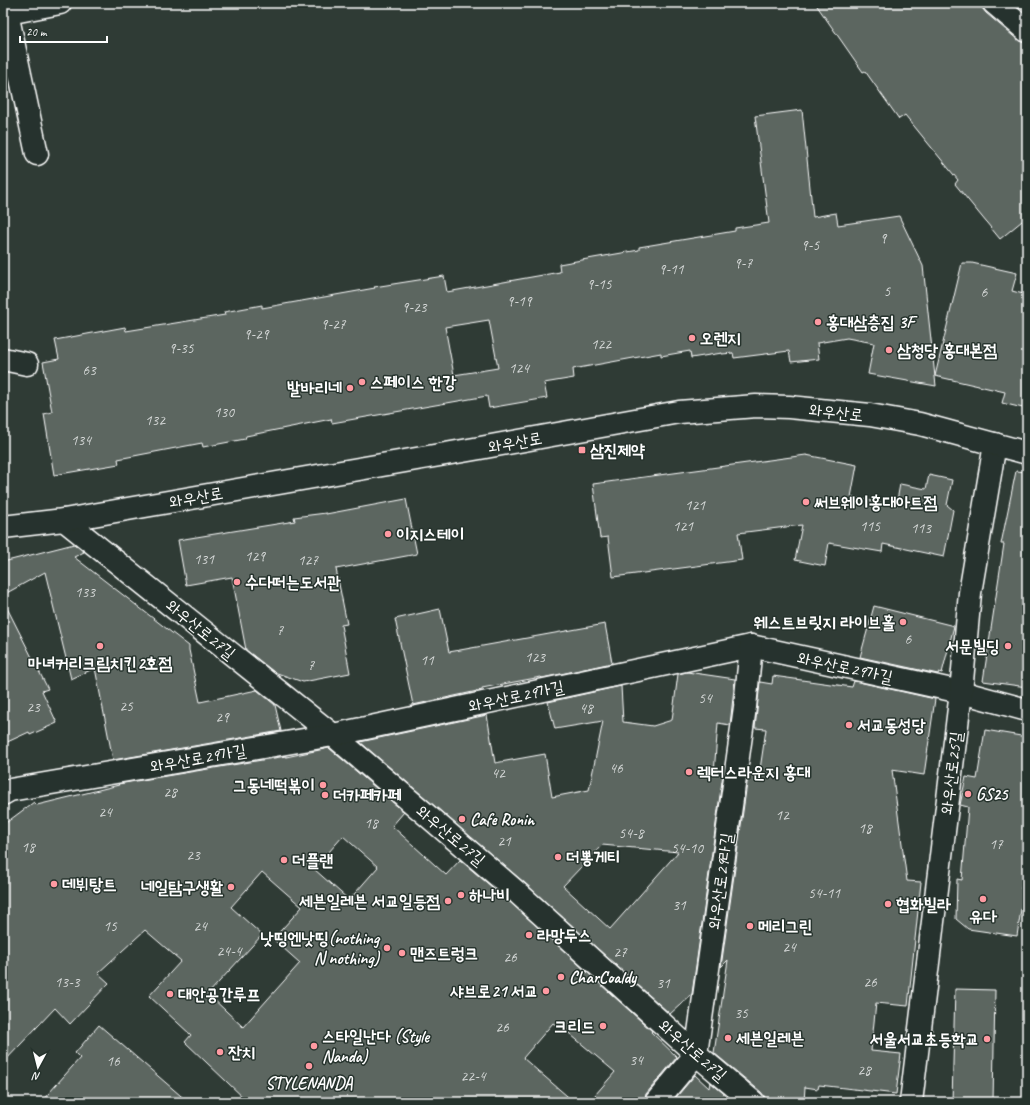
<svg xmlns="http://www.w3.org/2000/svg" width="1030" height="1105" font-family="Caveat,'Poor Story',sans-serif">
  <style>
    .building { fill: #5b6661; stroke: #fff; fill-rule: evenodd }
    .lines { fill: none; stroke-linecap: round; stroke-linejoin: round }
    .minor-casing { stroke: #fff; stroke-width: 25 }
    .tertiary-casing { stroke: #fff; stroke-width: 25 }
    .minor { stroke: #26332d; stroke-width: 22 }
    .tertiary { stroke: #26332d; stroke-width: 22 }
    .poi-dot { fill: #ff9aa2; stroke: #26332d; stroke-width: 1.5 }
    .labels { text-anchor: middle; stroke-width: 3; stroke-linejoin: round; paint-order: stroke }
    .number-label { font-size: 15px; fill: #d6d9d8 }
    .poi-label { font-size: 17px; font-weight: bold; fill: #fff; stroke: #26332d; text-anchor: start }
    .street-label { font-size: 17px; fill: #fff; stroke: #26332d }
  </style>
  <rect width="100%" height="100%" fill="#2f3b35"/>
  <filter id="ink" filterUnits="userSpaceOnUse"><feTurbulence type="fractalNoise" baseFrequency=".025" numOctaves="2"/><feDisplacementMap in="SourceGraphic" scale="8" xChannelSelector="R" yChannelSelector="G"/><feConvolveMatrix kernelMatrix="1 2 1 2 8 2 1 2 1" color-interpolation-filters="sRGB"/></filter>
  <g filter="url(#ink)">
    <g class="building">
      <path d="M815 3H982V8L986 13 1019 41 1024 43H1027V217L1000 239 955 184 958 180 905 115 899 119 865 71 863 72Z"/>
      <path d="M1013 3H1027V15Z"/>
      <path d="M802 110 813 217 836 213 838 225 899 216 923 266 936 386 868 374 874 343 847 338 817 343 819 359 791 362 789 351 734 358 733 353 722 354V353L691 358 690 351 661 356V353L573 369 574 378 544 383 547 398 489 408 487 396 332 423 331 419 246 436 245 439 203 447 202 443 118 459 119 464 54 475 44 414 52 412 43 362 59 359 55 340 125 327 126 331 225 315 224 312 262 305V308L375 288 374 287 444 276 447 292 560 272 559 264 639 250V247L735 231V228L769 223 755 116ZM489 320 498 368 454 375 445 327Z"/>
      <path d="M962 263H972L1017 273 1012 291 1027 295V409L1002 403 1005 392 935 376Z"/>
      <path d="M806 455 857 465 851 497 896 506 900 484 926 489 929 475 952 480 947 505 953 510 944 557 883 544 882 552 829 543 825 566 795 560 802 525 738 533 742 560 613 577 608 537 600 538 593 484Z"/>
      <path d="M1016 471 1027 472V687L983 681 1004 544H1001Z"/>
      <path d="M406 499 417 554 336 569 347 624 341 625 350 673 303 682 274 672 246 650 232 577 186 585 178 540 295 521 294 517 326 513V514Z"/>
      <path d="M74 544 84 552 74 557 189 646V650L200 702 257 690 275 705 281 731 113 760 95 668 71 679 45 572 3 595V562Z"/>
      <path d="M3 600 48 689 42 691 57 723 30 735 29 732 3 744Z"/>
      <path d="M874 606 954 626 942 673 939 672 938 674 860 657Z"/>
      <path d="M440 609 449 652 605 624 612 663 542 678 541 677 482 688V690L413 705 395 619Z"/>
      <path d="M687 672 735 679 730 725 718 723 714 773 723 774 692 994 670 1014 527 885 360 742 487 715 495 763 545 754 552 797 589 790 603 721 555 729 548 702 621 686 623 722 653 726 672 720 678 674ZM602 845 678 852 610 929 563 886Z"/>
      <path d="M773 676 852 687 854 681 935 699 924 775 892 770 907 881 921 882 908 1006 876 1003 871 1051 901 1054 896 1094 819 1085 818 1089 805 1087 804 1102H765V1097L761 1092 714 1053 728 960 721 967 748 776H759L766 729 755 728 760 682 772 684Z"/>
      <path d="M985 730 1027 737V853L1021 889H1024L1017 936 968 929 956 919 957 879 962 880 968 807 960 805 966 777 977 779Z"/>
      <path d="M329 748 404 812 392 826 446 875 460 860 511 903 652 1031 651 1032 677 1057 646 1094 644 1100V1102H589L615 1072 558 1024 557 1026 553 1023 523 1058 574 1102H248L185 1042 191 1035 149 996 181 961 145 930 98 973 109 983 70 1024 55 1008 3 1063V825L34 802 37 805 119 785 118 784 286 756V757ZM343 836 378 867 349 900 314 869ZM262 872 302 907 273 939 300 963 243 1027 208 994 262 935 231 907Z"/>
      <path d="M955 989 995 990 993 1102H952Z"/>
      <path d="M99 1025 188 1102H41L80 1058 75 1053Z"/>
      <path d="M695 1075 709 1088 710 1082 734 1102H672Z"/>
    </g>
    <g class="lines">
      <defs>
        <g id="minor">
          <path d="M994 3 1027 31"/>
          <path d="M7 13 37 154"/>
          <path d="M3 14 60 3"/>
          <path d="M3 359 27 364"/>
          <path d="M64 520 333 735 519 894 696 1054 753 1102"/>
          <path d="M3 794 10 790 333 735 751 646 961 692 1027 710"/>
          <path d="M656 1102 696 1054 745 707 751 646"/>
          <path d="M911 1102 961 692 970 593 995 444"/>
        </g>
        <path id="tertiary" d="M3 527 64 520 480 448 679 412 756 406 789 407 870 415 920 424 1027 453"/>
      </defs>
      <use href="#minor" class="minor-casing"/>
      <use href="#tertiary" class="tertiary-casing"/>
      <use href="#minor" class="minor"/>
      <use href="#tertiary" class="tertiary"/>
    </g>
  </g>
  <g class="poi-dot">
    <circle cx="818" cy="322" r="4"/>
    <circle cx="692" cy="338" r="4"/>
    <circle cx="889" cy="350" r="4"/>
    <circle cx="362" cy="382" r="4"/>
    <circle cx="350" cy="388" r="4"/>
    <rect x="578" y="446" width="8" height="8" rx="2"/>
    <circle cx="806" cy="502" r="4"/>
    <circle cx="388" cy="534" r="4"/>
    <circle cx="237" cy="582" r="4"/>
    <circle cx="903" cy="622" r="4"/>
    <circle cx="100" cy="646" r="4"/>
    <circle cx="1008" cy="646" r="4"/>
    <circle cx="849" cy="725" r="4"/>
    <circle cx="689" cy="772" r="4"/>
    <circle cx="323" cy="785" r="4"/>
    <circle cx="968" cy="794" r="4"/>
    <circle cx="325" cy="795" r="4"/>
    <circle cx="462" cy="819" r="4"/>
    <circle cx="558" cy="857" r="4"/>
    <circle cx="284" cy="860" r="4"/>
    <circle cx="54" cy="884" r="4"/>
    <circle cx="231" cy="887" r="4"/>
    <circle cx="461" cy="895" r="4"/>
    <circle cx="983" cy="899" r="4"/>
    <circle cx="448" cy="901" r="4"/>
    <circle cx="888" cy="904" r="4"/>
    <circle cx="750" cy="926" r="4"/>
    <circle cx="529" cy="935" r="4"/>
    <circle cx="387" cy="948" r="4"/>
    <circle cx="402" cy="953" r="4"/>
    <circle cx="561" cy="977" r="4"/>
    <circle cx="546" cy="991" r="4"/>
    <circle cx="170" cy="994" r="4"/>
    <circle cx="603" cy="1026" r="4"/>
    <circle cx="728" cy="1038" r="4"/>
    <circle cx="987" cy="1039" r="4"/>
    <circle cx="314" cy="1046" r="4"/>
    <circle cx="220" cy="1052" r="4"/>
    <circle cx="309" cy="1066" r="4"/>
  </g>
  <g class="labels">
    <g class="number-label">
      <text x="883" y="243">9</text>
      <text x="810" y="250">9-5</text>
      <text x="743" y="268">9-7</text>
      <text x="671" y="274">9-11</text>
      <text x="599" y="289">9-15</text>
      <text x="887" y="296">5</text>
      <text x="984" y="297">6</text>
      <text x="519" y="306">9-19</text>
      <text x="414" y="312">9-23</text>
      <text x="333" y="329">9-27</text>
      <text x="256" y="339">9-29</text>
      <text x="601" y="349">122</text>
      <text x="181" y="353">9-35</text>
      <text x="519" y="373">124</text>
      <text x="89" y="375">63</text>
      <text x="224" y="417">130</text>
      <text x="155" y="425">132</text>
      <text x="81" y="445">134</text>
      <text x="695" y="510">121</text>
      <text x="683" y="531">121</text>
      <text x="870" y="531">115</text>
      <text x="921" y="533">113</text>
      <text x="255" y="561">129</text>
      <text x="204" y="564">131</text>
      <text x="308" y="565">127</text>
      <text x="85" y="597">133</text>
      <text x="280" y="635">7</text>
      <text x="908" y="644">6</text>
      <text x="535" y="662">123</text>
      <text x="427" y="665">11</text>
      <text x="311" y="670">7</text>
      <text x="705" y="703">54</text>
      <text x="126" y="711">25</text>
      <text x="33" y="712">23</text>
      <text x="586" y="713">48</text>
      <text x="222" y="722">29</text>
      <text x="616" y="773">46</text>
      <text x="498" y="778">42</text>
      <text x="170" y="797">28</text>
      <text x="105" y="817">24</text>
      <text x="782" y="820">12</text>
      <text x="371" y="828">18</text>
      <text x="865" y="833">18</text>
      <text x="631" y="838">54-8</text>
      <text x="504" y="846">21</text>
      <text x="996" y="849">17</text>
      <text x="28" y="852">18</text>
      <text x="687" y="853">54-10</text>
      <text x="193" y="860">23</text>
      <text x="824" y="898">54-11</text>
      <text x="679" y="910">31</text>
      <text x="110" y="931">15</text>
      <text x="200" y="931">24</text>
      <text x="789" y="952">24</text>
      <text x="229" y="956">24-4</text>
      <text x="620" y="957">27</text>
      <text x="510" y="962">26</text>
      <text x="67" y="987">13-3</text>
      <text x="870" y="987">26</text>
      <text x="663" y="988">31</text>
      <text x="741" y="1018">35</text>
      <text x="502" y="1032">26</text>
      <text x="636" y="1065">34</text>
      <text x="113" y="1066">16</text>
      <text x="864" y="1075">28</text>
      <text x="473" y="1081">22-4</text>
    </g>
    <g class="poi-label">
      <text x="826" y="328">홍대삼층집 3F</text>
      <text x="700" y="344">오렌지</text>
      <text x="897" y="356">삼청당 홍대본점</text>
      <text x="370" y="388">스페이스 한강</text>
      <text x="342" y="394" text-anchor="end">발바리네</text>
      <text x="590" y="456">삼진제약</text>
      <text x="814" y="508">써브웨이홍대아트점</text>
      <text x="396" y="540">이지스테이</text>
      <text x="245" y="588">수다떠는도서관</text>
      <text x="895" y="628" text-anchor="end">웨스트브릿지 라이브홀</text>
      <text x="1000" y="652" text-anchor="end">서문빌딩</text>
      <text x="100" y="669" text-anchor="middle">마녀커리크림치킨2호점</text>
      <text x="857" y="731">서교동성당</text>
      <text x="697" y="778">렉터스라운지 홍대</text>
      <text x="315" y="791" text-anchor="end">그동네떡볶이</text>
      <text x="976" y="800">GS25</text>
      <text x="333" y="801">더카페카페</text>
      <text x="470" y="825">Cafe Ronin</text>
      <text x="566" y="863">더뽕게티</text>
      <text x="292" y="866">더플랜</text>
      <text x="62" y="890">데뷔탕트</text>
      <text x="223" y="893" text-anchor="end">네일탐구생활</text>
      <text x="469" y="901">하나비</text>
      <text x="440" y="907" text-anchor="end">세븐일레븐 서교일등점</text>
      <text x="896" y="910">협화빌라</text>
      <text x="983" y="922" text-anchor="middle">유다</text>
      <text x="758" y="932">메리그린</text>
      <text x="537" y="941">라망두스</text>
      <text x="379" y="944" text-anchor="end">낫띵엔낫띵(nothing<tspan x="379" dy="20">N nothing)</tspan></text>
      <text x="410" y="959">맨즈트렁크</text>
      <text x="569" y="983">CharCoaldy</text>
      <text x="538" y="997" text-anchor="end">샤브로21 서교</text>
      <text x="178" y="1000">대안공간루프</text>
      <text x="595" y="1032" text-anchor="end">크리드</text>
      <text x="322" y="1042">스타일난다 (Style<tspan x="322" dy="20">Nanda)</tspan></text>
      <text x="736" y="1044">세븐일레븐</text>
      <text x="979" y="1045" text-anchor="end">서울서교초등학교</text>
      <text x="228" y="1058">잔치</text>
      <text x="309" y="1089" text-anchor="middle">STYLENANDA</text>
    </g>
    <g class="street-label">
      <text transform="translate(836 412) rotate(6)" y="6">와우산로</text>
      <text transform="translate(515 442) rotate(-10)" y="6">와우산로</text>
      <text transform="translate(196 497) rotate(-10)" y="6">와우산로</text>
      <text transform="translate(201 629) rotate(39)" y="6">와우산로27길</text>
      <text transform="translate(845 667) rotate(12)" y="6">와우산로29가길</text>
      <text transform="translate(516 696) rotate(-12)" y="6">와우산로29가길</text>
      <text transform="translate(198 758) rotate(-10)" y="6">와우산로29가길</text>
      <text transform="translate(951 773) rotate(-83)" y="6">와우산로25길</text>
      <text transform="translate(451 835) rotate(40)" y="6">와우산로27길</text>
      <text transform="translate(720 881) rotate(-82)" y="6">와우산로29라길</text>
      <text transform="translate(693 1050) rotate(41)" y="6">와우산로27길</text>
    </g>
  </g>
  <rect width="1030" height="1105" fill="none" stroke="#26332d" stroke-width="16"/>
  <rect x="8" y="8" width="1014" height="1089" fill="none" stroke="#fff" stroke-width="1.5" filter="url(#ink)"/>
  <g transform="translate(38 1067) rotate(187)" stroke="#26332d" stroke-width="3" paint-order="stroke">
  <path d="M0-3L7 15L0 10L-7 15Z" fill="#ffffff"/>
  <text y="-6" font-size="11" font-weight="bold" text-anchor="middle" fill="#ffffff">N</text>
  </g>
  <path d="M20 36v6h87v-6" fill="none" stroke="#ffffff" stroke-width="2"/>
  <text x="26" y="36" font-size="12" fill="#ffffff" stroke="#26332d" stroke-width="3" paint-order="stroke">20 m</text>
</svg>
